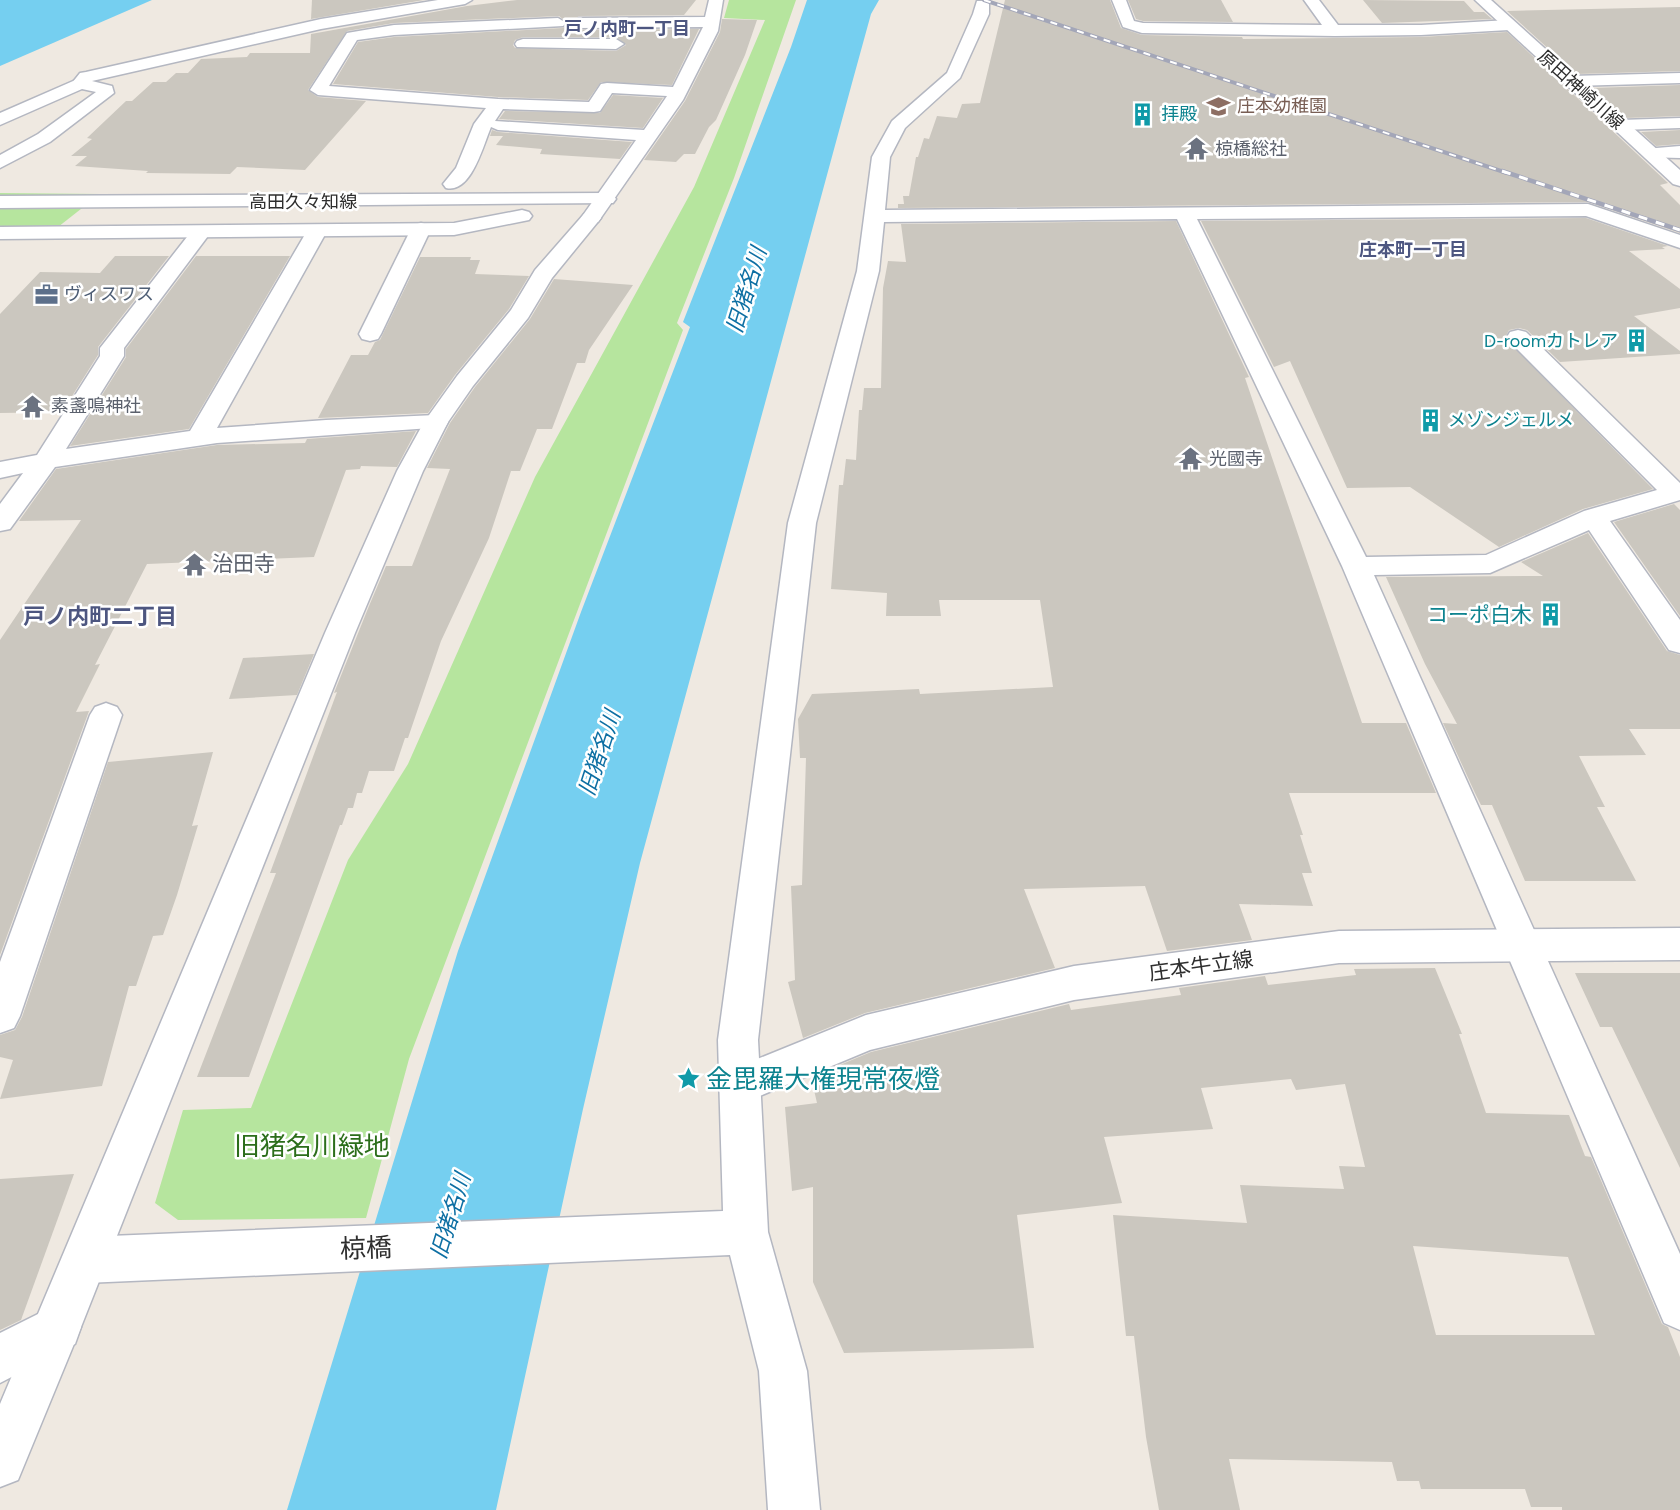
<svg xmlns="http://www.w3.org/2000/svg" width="1680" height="1510" font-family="Figtree,'Noto Sans JP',sans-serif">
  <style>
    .green { fill: #b6e59e }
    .water { fill: #75cff0 }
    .building { fill: #cbc7bf; fill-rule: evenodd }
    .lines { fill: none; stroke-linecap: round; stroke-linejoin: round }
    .street-casing { stroke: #b4b7c1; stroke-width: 3 }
    .secondary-casing { stroke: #b4b7c1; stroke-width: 3 }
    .street { fill: #fff; fill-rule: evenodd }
    .secondary { fill: #fff; fill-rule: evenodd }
    .rail-far1-casing { stroke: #a3a6b8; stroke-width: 4 }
    .rail-casing { stroke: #a3a6b8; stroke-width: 4.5 }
    .rail-far1 { stroke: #fff; stroke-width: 2; stroke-dasharray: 7; stroke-linecap: butt }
    .rail { stroke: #fff; stroke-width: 3; stroke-dasharray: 9; stroke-linecap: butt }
    .labels { text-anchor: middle; stroke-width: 5; stroke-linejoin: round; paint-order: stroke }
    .far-neighbourhood-label { font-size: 18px; font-weight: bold; fill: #4d5680; stroke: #fff }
    .far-street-label { font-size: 18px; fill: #2e2e2e; stroke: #fff }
    .far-education-label { font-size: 18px; fill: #785e54; stroke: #fff; text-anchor: start }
    .far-culture-label { font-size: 18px; fill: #0d838f; stroke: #fff; text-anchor: start }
    .far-worship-label { font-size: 18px; fill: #5b616d; stroke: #fff; text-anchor: start }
    .far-service-label { font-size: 18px; fill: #4e5e75; stroke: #fff; text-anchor: start }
    .worship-label { font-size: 21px; fill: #5b616d; stroke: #fff; text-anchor: start }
    .culture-label { font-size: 21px; fill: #0d838f; stroke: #fff; text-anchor: end }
    .street-label { font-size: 21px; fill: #2e2e2e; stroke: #fff }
    .water-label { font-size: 22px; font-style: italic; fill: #0d6fa3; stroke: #fff }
    .neighbourhood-label { font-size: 22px; font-weight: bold; fill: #4d5680; stroke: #fff }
    .near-culture-label { font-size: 26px; fill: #0d838f; stroke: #fff; text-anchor: start }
    .near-park-label { font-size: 26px; fill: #2c6e1b; stroke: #fff }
    .near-street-label { font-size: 26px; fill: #2e2e2e; stroke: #fff }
  </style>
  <rect width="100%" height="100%" fill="#efe9e1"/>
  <g class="green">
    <path d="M729 0H796L734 178 677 323 683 330 409 1059 366 1218 178 1220 155 1203 183 1110 251 1108 348 860 408 764 535 477 694 187 765 20 724 18Z"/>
    <path d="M0 193 100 194 58 227H0Z"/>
  </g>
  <g class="water">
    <path d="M0 0H152L0 66Z"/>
    <path d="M807 0H879L871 14 852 83 640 863 583 1109 496 1510H287L458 951 581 612 690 327 683 322 791 47Z"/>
  </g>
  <g class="building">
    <path d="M312 0H424L311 19Z"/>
    <path d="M517 0H696L684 15 579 16 569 24 579 30 699 29 672 85 601 82 588 100 498 97 333 84 358 42 394 37 563 28 568 23 559 16 394 23 347 31 308 90 318 97 366 101 305 170 237 167 230 174 146 173 148 171 75 166 87 156H71L92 139 87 138 126 101H132L153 82H166L176 73H188L201 59 247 57 250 53H310L311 34 467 6ZM523 37H616L626 45 616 51 515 48 513 45 515 40Z"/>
    <path d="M1005 0H1110L1121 28 1142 35 1242 37 1243 39 1421 37 1507 32 1668 183 1660 185 1680 205V233L1588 202 898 208V204H904L903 196H909L916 157H918L924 138 929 139 937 116 957 118 962 104 980 103Z"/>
    <path d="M1128 0H1221L1233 22 1143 21 1136 19Z"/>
    <path d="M1363 0 1464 1 1474 12H1484L1492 19 1382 23Z"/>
    <path d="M1680 7V71L1576 74 1507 11Z"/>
    <path d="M722 19 757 20 745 55 716 120 709 127 695 154H684L676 162 644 160 685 101 720 32Z"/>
    <path d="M1680 85V116L1625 118 1592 88Z"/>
    <path d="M613 95 663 98 643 128 499 119 505 111 600 113Z"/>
    <path d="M492 130 498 132 632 142 620 159 540 154 542 149 496 145 503 136H490Z"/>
    <path d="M1680 130V144L1656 146 1641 132Z"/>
    <path d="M1586 218 1668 246 1662 247 1665 249 1629 251 1680 289V308L1634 316 1680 351V354L1560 362 1527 330 1519 328 1509 330 1505 338 1653 489 1583 509 1499 547 1410 487 1347 488 1290 361 1274 367 1201 221Z"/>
    <path d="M1176 221 1249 377 1245 378 1362 723H1406L1436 793H1289L1303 835H1300L1312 873H1302L1313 906 1239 904 1252 940 1167 951 1145 886 1024 889 1055 968 865 1013 803 1038 788 982 795 980 791 886 802 885 806 758H800L798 719 812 694 919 689 920 694 1053 687 1040 600H939L941 616H886L887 593 831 589 839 485H843L846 459 856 460 859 410H862L864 388H881L883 288 888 261 906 262 901 224Z"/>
    <path d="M115 256H169L98 347V355L62 412 0 413V314L40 272 100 273Z"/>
    <path d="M196 256H290L189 429 70 446 126 357V349Z"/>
    <path d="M420 257H471L470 260H480L475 274 529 276 509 309 455 375 428 413 318 418 351 355H368L375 342 380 340Z"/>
    <path d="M554 279 633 285 589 350 585 363H577L552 429H537L520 471H511L489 538 441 641 408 738H405L394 771H369L362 793H357L353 808H348L342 825H340L249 1077H197L276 873H270L337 692 334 693 369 606 386 566H412L450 469 427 468 450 423 475 387 530 319Z"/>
    <path d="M416 431 397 467 361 466 360 469 346 470 314 557 147 564 95 665 100 664 76 712 89 711 0 955V640L81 520 19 521 56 469 217 445 305 443 307 439Z"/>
    <path d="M1674 504 1680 510V616L1614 522Z"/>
    <path d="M1588 533 1667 651 1680 655V729H1629L1646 755 1579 756 1605 807H1597L1636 881H1525L1492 805H1481L1475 793 1443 723 1457 724 1425 664 1386 577 1543 576 1521 562Z"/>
    <path d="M314 654 297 695 229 699 243 658Z"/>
    <path d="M213 752 192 826 198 825 177 895 163 935 153 936 136 986H129L102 1086 0 1099 13 1060 0 1057V1035L15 1030 22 1017 108 762Z"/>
    <path d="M1435 968 1462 1034H1459L1486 1113 1569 1115 1585 1156 1591 1157 1662 1324 1668 1327 1680 1357V1510H1562V1507H1531L1525 1489H1421L1419 1481H1397L1392 1462 1229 1459 1240 1510H1159L1146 1437 1134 1336H1126L1113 1215 1247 1223 1240 1185 1344 1189 1339 1166 1365 1167 1345 1084 1296 1090 1291 1079 1201 1088 1213 1129 1104 1137 1122 1203 1017 1215 1034 1348 844 1353 813 1282V1187L792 1191 785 1107 817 1103 811 1077 871 1052 1069 1004 1071 1010 1181 995 1179 988 1265 976 1268 985 1356 975 1354 969ZM1413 1246 1568 1257 1595 1335H1436Z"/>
    <path d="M1575 973H1680V1168L1612 1027H1600Z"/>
    <path d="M74 1174 21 1320 0 1330V1179Z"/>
  </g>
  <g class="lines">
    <defs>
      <g id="street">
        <path d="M438 0H472L465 4 321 29 92 81 86 87 80 88 72 83 80 73 86 72 321 19Z"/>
        <path d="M709 0H723L718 31 683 100 598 222H584L581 218 636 140 498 130 491 127C483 146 471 194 446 188L443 184 456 168 474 124 486 108 318 95 310 90 347 33 394 25 558 18 566 23 563 26 394 35 357 40 329 86 498 99 589 102 601 84 607 83 673 87 703 27 579 28 571 23 579 18 705 17ZM612 93 667 96 644 130 495 121 503 109 594 112 600 111Z"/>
        <path d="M1112 0H1126L1134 21 1143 23 1322 25 1304 0H1319L1338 25H1421L1509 20 1517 25 1509 30 1421 35 1335 36 1142 33 1123 27Z"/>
        <path d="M977 1H987L989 4V14L960 78 905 128 890 157 885 210 1588 204 1680 235V248L1586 216 1197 219 1366 557 1486 555 1584 511 1657 490 1510 342 1507 337 1510 332 1518 330 1526 332 1680 483V500L1610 521 1680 620V653L1669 650 1589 530 1490 573 1374 575 1680 1254V1330L1664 1323 1342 566 1177 219 884 222 879 271 816 523 758 1040 768 1232 807 1371 820 1510H768L759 1371 730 1255 85 1283 69 1276 62 1260 69 1244 85 1237 723 1211 718 1040 788 523 857 271 872 157 892 121 947 73 973 14Z"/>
        <path d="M523 39H616L624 44 616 49 517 47 515 44 517 41Z"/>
        <path d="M1680 73V83L1572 86 1564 81 1572 76Z"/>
        <path d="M1680 118V128L1621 130 1615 129 1612 125 1615 121 1621 120Z"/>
        <path d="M1680 146V158L1645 157 1642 153 1645 149Z"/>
        <path d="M421 223 428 225 431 229 381 334 378 339 370 341 362 339 359 334 411 229 414 225Z"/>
        <path d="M317 225 324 227 327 231 217 428 326 420 436 415 445 417 448 422 445 427 217 443 55 467 10 529 0 531V504L23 473 0 478V462L37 455 100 356V348L104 343 194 228H208L211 232 124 348V356L66 449 190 431 307 231 310 227Z"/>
        <path d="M106 703 117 707 122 715 20 1016 14 1028 0 1033V962L90 715 95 707Z"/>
        <path d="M58 1304 75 1310 81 1327 75 1344 0 1383V1333Z"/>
      </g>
      <g id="secondary">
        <path d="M1475 0H1491L1680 170V186L1673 184Z"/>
        <path d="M80 78 112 86 114 93 50 142 0 168V155L38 134 96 92 82 89 0 125V113Z"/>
        <path d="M606 193 613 195 616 199 613 203 0 208V196Z"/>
        <path d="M522 210 529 212 532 216 529 220 454 235 0 239V227L454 223Z"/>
        <path d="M591 212 598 214 601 218 552 278 528 318 473 386 448 422 423 471 355 633 81 1327 18 1480 0 1487V1404L325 633 397 471 424 422 457 376 511 310 535 270 584 214Z"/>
        <path d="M1680 928V960L1339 963 1074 1000 870 1050 738 1105 723 1099 717 1086 723 1073 866 1015 1074 966 1339 931Z"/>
      </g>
    </defs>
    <use href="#street" class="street-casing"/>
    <use href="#secondary" class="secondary-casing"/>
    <use href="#street" class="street"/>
    <use href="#secondary" class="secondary"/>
    <defs>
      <path id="rail-far1" d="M984 0 1507 173"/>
      <path id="rail" d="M1502 171 1680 230"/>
    </defs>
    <use href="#rail-far1" class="rail-far1-casing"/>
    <use href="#rail" class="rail-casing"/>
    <use href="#rail-far1" class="rail-far1"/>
    <use href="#rail" class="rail"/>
  </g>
  <defs>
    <symbol id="school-bare" viewBox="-9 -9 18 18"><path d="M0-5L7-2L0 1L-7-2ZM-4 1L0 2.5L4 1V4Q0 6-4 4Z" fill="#8d6e63" stroke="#fff" stroke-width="2.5" paint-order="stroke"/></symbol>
    <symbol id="building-bare" viewBox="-9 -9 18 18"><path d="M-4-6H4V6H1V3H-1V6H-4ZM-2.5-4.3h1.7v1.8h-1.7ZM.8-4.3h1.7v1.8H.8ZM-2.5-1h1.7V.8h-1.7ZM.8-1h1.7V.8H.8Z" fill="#0f9aa8" stroke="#fff" stroke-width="2.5" paint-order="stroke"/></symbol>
    <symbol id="temple-bare" viewBox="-9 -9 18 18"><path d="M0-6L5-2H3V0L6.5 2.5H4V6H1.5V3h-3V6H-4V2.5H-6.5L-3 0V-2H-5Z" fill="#6b7280" stroke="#fff" stroke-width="2.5" paint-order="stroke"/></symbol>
    <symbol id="office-bare" viewBox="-9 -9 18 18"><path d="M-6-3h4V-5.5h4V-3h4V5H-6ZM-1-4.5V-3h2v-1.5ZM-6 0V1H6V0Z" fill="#5c6f8a" stroke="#fff" stroke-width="2.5" paint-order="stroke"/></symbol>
    <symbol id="sight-bare" viewBox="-9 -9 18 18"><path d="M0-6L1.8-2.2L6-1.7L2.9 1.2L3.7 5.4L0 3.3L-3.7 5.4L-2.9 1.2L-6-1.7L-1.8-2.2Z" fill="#0f9aa8" stroke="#fff" stroke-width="2.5" paint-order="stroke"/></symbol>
  </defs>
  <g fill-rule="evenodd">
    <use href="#school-bare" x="1202" y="90" width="33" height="33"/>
    <use href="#building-bare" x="1126" y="98" width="33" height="33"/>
    <use href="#temple-bare" x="1180" y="132" width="33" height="33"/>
    <use href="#office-bare" x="30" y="278" width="33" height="33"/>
    <use href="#building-bare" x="1620" y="324" width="33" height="33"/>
    <use href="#temple-bare" x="16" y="390" width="33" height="33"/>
    <use href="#building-bare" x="1414" y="404" width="33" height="33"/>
    <use href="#temple-bare" x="1174" y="442" width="33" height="33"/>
    <use href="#temple-bare" x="178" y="548" width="33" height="33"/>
    <use href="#building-bare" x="1534" y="598" width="33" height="33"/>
    <use href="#sight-bare" x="672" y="1062" width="33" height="33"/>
  </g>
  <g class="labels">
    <g class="far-neighbourhood-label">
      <text x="627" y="35">戸ノ内町一丁目</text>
      <text x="1413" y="256">庄本町一丁目</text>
    </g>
    <g class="far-street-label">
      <text transform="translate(1581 90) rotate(42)" y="6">原田神崎川線</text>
      <text x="303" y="208">高田久々知線</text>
    </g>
    <g class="far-education-label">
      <text x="1237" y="112">庄本幼稚園</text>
    </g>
    <g class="far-culture-label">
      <text x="1161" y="120">拝殿</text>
      <text x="1618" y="347" text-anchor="end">D-roomカトレア</text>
      <text x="1448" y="426">メゾンジェルメ</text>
    </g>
    <g class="far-worship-label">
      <text x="1215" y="155">椋橋総社</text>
      <text x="51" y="412">素盞鳴神社</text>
      <text x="1209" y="465">光國寺</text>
    </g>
    <g class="far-service-label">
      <text x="64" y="300">ヴィスワス</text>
    </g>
    <g class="worship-label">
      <text x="212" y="571">治田寺</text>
    </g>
    <g class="culture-label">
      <text x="1532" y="622">コーポ白木</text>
    </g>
    <g class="street-label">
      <text transform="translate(1201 966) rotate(-8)" y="7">庄本牛立線</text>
    </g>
    <g class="water-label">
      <text transform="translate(746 290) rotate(-73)" y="8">旧猪名川</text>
      <text transform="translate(599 753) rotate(-72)" y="8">旧猪名川</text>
      <text transform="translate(450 1216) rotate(-73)" y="8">旧猪名川</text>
    </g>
    <g class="neighbourhood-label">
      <text x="100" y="624">戸ノ内町二丁目</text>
    </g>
    <g class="near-culture-label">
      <text x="706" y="1088">金毘羅大権現常夜燈</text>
    </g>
    <g class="near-park-label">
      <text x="312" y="1155">旧猪名川緑地</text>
    </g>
    <g class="near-street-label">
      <text transform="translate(366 1248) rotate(-2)" y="9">椋橋</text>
    </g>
  </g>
</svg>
